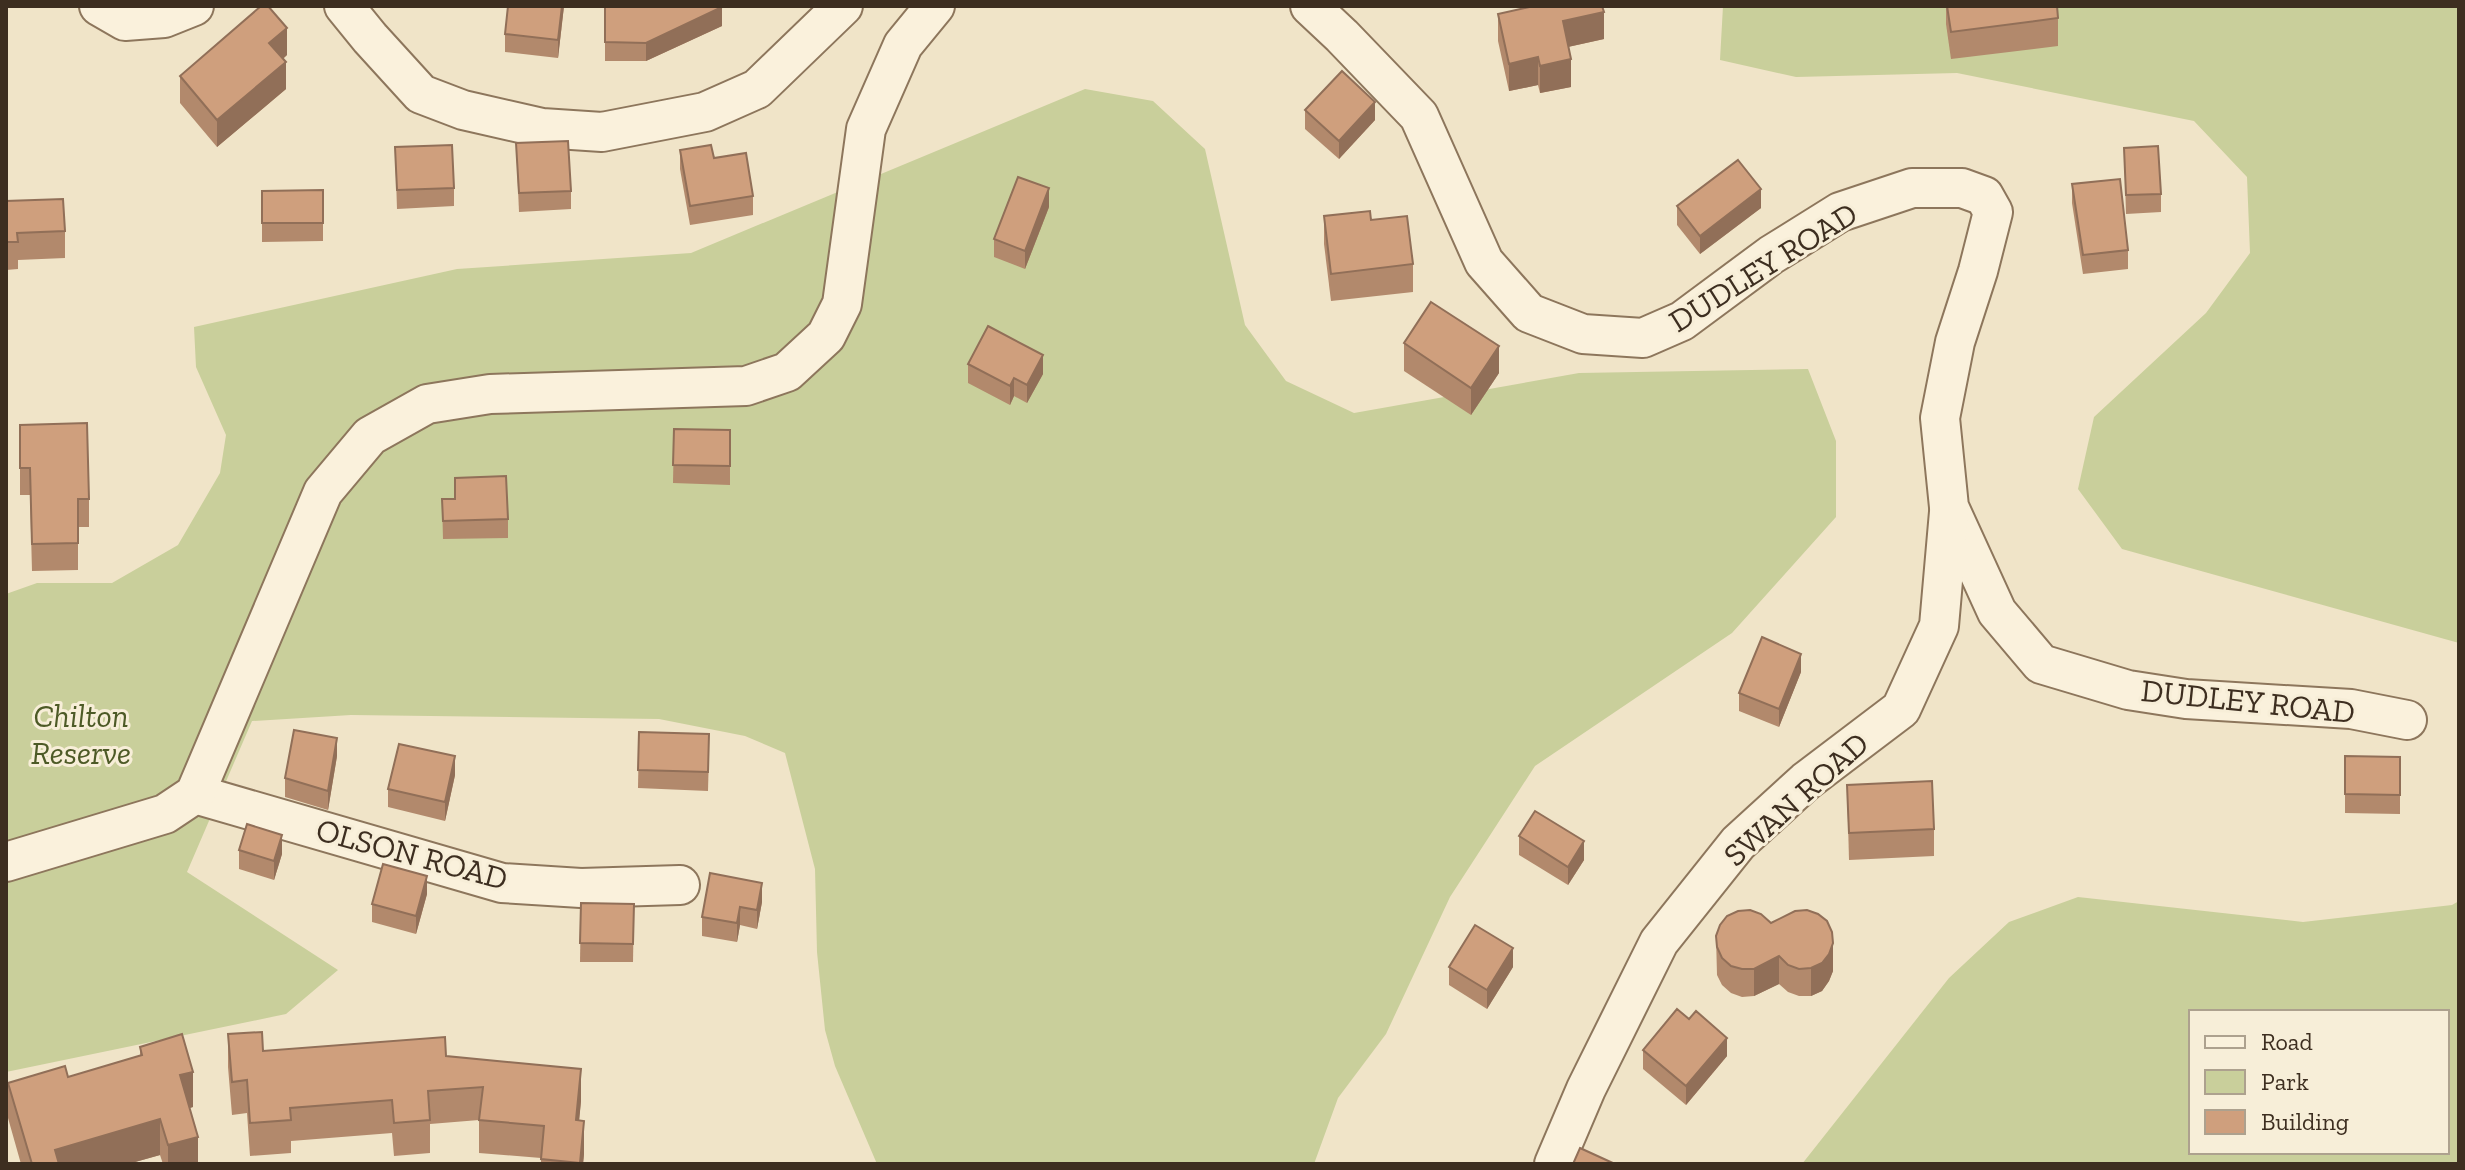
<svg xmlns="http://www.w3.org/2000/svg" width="2465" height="1170" font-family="'Zilla Slab',serif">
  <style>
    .green { fill: #c9cf9b; fill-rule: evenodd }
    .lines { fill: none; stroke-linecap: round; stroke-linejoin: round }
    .minor-casing { stroke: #8d765c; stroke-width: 42 }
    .minor { stroke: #faf1dc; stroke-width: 38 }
    .wall { fill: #b2896c }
    .shaded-wall { fill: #916f58 }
    .building { fill: #cf9f7d; stroke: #916f58; stroke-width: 2 }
    .labels { text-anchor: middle; stroke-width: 6; stroke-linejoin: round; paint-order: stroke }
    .street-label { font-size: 32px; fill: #3d2e20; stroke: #f7eed8 }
    .park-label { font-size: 32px; font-style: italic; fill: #4d5a26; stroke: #f7eed8 }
  </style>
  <rect width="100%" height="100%" fill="#f0e4c8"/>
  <g class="green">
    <path d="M1723 6H2459V643L2122 549 2078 489 2094 417 2206 313 2250 253 2247 177 2194 121 1957 73 1796 77 1720 60Z"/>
    <path d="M1085 89 1153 101 1205 149 1245 325 1286 381 1354 413 1579 373 1808 369 1836 441V517L1732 633 1535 766 1450 897 1386 1034 1338 1098 1314 1164H877L835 1066 825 1030 817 952 815 869 785 753 745 736 659 719 351 715 252 721 187 872 338 970 286 1014 6 1072V594L37 583H112L178 545 220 473 226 435 196 367 194 327 457 269 691 253Z"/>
    <path d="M2078 897 2303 922 2452 905 2459 901V1164H1802L1949 978 2009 922ZM2191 1012H2447V1152H2191Z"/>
  </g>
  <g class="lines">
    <defs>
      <g id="minor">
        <path d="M99 6 125 21 164 18 194 6"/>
        <path d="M344 6 370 38 421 94 463 110 542 128 602 132 705 112 757 89 843 6"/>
        <path d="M1310 6 1342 36 1419 116 1484 262 1529 313 1583 334 1643 338 1682 321 1771 255 1840 212 1912 188H1962L1984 196 1993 212 1978 271 1955 342 1940 418 1949 507 1997 612 2041 664 2128 690 2186 699 2351 709 2407 720"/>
        <path d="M195 794 502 883 581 888 680 885"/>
        <path d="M6 862 165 814 195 794 323 492 370 436 427 404 490 394 746 386 787 372 826 336 842 304 866 129 903 45 935 6"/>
        <path d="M1554 1164 1586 1089 1659 942 1738 843 1806 781 1901 709 1939 626 1949 512"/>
      </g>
    </defs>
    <use href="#minor" class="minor-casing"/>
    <use href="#minor" class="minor"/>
  </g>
  <g class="wall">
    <path d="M564 6 558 58 505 52V34Z"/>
    <path d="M605 6 722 26 646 61H605Z"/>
    <path d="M1530 6H1602L1604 39 1568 47 1571 87 1540 93 1538 85 1509 91 1498 41V14L1530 7Z"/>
    <path d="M1946 6H2057L2058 18V46L1951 59 1946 24Z"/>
    <path d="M287 55 283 59 286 89 217 147 180 103V76Z"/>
    <path d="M1305 110 1375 120 1339 159 1305 129Z"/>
    <path d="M516 143 571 191V209L519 212Z"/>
    <path d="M395 147 454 188V206L397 209Z"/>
    <path d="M2124 148 2161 194V212L2126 214Z"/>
    <path d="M680 150 714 158 753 196V215L690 225 680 169Z"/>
    <path d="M2072 184 2128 250V269L2083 274 2072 203Z"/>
    <path d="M323 190V241L262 242V191Z"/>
    <path d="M6 201 65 231V258L18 260V269L6 270Z"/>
    <path d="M1677 206 1761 208 1700 254 1677 225Z"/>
    <path d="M1049 207 1025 269 994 257V239Z"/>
    <path d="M1324 216 1371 220 1413 264V292L1331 301 1324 244Z"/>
    <path d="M1404 343 1499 373 1471 415 1404 371Z"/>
    <path d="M968 364 1043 374 1027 403 1014 396 1010 405 968 383Z"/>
    <path d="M20 425 89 499V527H78V570L32 571 30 495H20Z"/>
    <path d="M674 429 730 430V485L673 483Z"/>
    <path d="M455 478 508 519V538L443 539 442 499H455Z"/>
    <path d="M1801 672 1779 727 1739 711V693Z"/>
    <path d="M639 732 709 753 708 791 638 788Z"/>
    <path d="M337 756 328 810 285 797V778Z"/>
    <path d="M2345 756 2400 757V814L2345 813Z"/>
    <path d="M455 775 445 821 388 807V789Z"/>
    <path d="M1847 785 1934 829V856L1849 860Z"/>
    <path d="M1519 836 1584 860 1568 885 1519 855Z"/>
    <path d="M239 850 282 854 274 880 239 869Z"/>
    <path d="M427 894 416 934 372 922V904Z"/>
    <path d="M762 902 757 929 740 925 737 942 702 936V917Z"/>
    <path d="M581 903 634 904 633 962H580Z"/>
    <path d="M1771 923 1833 971 1829 981 1822 991 1811 996H1799L1788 992 1779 984 1754 996 1742 997 1731 993 1722 985 1717 975 1716 936Z"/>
    <path d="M1449 967H1513L1487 1009 1449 985Z"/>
    <path d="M228 1034 263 1051 446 1056 581 1101 579 1120 584 1154 583 1164H541V1158L479 1153V1120L430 1124V1153L394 1156 392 1133 291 1141V1153L250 1156 247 1113 232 1115 228 1067Z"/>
    <path d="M140 1047 193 1107 189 1108 198 1164H163L160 1155 128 1164H21L8 1118V1083L68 1077 140 1056Z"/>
    <path d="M1643 1050 1727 1056 1686 1105 1643 1069Z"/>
  </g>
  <g class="shaded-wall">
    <path d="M562 6H564L558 58V40Z"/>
    <path d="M722 7V26L646 61V43Z"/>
    <path d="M1604 12V39L1563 48V21Z"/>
    <path d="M287 28V55L269 70V43Z"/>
    <path d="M1538 57V85L1509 91V64Z"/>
    <path d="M1571 59V87L1540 93V66Z"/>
    <path d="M286 62V89L217 147V120Z"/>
    <path d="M1375 102V120L1339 159V141Z"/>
    <path d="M1049 188V207L1025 269V251Z"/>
    <path d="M1761 189V208L1700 254V236Z"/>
    <path d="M1499 346V373L1471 415V388Z"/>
    <path d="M1043 355V374L1027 403V385Z"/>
    <path d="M1014 378V396L1010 405V386Z"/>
    <path d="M1801 654V672L1779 727V709Z"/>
    <path d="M337 738V756L328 810V791Z"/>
    <path d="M455 756V775L445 821V802Z"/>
    <path d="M282 835V854L274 880V861Z"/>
    <path d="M1584 841V860L1568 885V867Z"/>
    <path d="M427 876V894L416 934V916Z"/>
    <path d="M762 883V902L757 929V910Z"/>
    <path d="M740 907V925L737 942V923Z"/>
    <path d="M1833 943V971L1829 981 1822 991 1811 996V968Z"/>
    <path d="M1513 948V967L1487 1009V990Z"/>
    <path d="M1779 956V984L1754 996V969Z"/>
    <path d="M1727 1038V1056L1686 1105V1086Z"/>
    <path d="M581 1069V1101L576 1153V1120Z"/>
    <path d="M193 1072V1107L180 1111V1075Z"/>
    <path d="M160 1119V1155L128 1164H55V1150Z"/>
    <path d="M584 1121V1154L583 1164H580Z"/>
    <path d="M198 1137V1164H168V1145Z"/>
  </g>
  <g class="building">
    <path d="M261 6H268L287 28 269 43 286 62 217 120 180 76Z"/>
    <path d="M508 6H562L558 40 505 34Z"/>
    <path d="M605 6H722V7L646 43 605 42Z"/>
    <path d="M1534 6H1602L1604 12 1563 21 1571 59 1540 66 1538 57 1509 64 1498 14Z"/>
    <path d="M1947 6H2057L2058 18 1951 32Z"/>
    <path d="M1342 71 1375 102 1339 141 1305 110Z"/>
    <path d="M568 141 571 191 519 193 516 143Z"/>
    <path d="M452 145 454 188 397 190 395 147Z"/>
    <path d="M711 145 714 158 746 153 753 196 690 206 680 150Z"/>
    <path d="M2158 146 2161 194 2126 195 2124 148Z"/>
    <path d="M1738 160 1761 189 1700 236 1677 206Z"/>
    <path d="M1018 177 1049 188 1025 251 994 239Z"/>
    <path d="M2120 179 2128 250 2083 255 2072 184Z"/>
    <path d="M323 190V223H262V191Z"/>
    <path d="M63 199 65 231 17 233 18 242H6V201Z"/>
    <path d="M1370 211 1371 220 1407 216 1413 264 1331 274 1324 216Z"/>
    <path d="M1431 302 1499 346 1471 388 1404 343Z"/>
    <path d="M988 326 1043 355 1027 385 1014 378 1010 386 968 364Z"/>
    <path d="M87 423 89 499H78V543L32 544 30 468H20V425Z"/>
    <path d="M674 429 730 430V466L673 465Z"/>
    <path d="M506 476 508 519 443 521 442 499H455V478Z"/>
    <path d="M1762 637 1801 654 1779 709 1739 693Z"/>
    <path d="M294 730 337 738 328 791 285 778Z"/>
    <path d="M639 732 709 734 708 772 638 770Z"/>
    <path d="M399 744 455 756 445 802 388 789Z"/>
    <path d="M2345 756 2400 757V795L2345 794Z"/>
    <path d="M1932 781 1934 829 1849 833 1847 785Z"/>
    <path d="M1535 811 1584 841 1568 867 1519 836Z"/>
    <path d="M247 824 282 835 274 861 239 850Z"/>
    <path d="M383 864 427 876 416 916 372 904Z"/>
    <path d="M710 873 762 883 757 910 740 907 737 923 702 917Z"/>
    <path d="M581 903 634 904 633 944 580 943Z"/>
    <path d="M1750 910 1761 914 1771 923 1795 911 1807 910 1818 914 1827 921 1832 932 1833 943 1829 954 1822 963 1811 968 1799 969 1788 965 1779 956 1754 969H1742L1731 966 1722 958 1717 947 1716 936 1720 925 1727 916 1738 911Z"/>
    <path d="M1475 925 1513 948 1487 990 1449 967Z"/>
    <path d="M1677 1009 1689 1019 1696 1011 1727 1038 1686 1086 1643 1050Z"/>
    <path d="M262 1032 263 1051 445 1037 446 1056 581 1069 576 1120 584 1121 580 1163 541 1159 544 1126 479 1120 483 1087 428 1091 430 1120 394 1123 392 1100 290 1108 291 1120 250 1123 247 1080 232 1082 228 1034Z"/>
    <path d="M182 1034 193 1072 180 1075 198 1137 168 1145 160 1119 55 1150 59 1164H32L8 1083 65 1066 68 1077 142 1055 140 1047Z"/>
    <path d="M1580 1148 1615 1164H1573Z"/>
  </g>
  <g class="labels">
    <g class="street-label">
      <text transform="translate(1763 267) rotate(-32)" y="11">DUDLEY ROAD</text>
      <text transform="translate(2248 701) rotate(6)" y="11">DUDLEY ROAD</text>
      <text transform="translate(1796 799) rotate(-42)" y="11">SWAN ROAD</text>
      <text transform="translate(412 854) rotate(15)" y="11">OLSON ROAD</text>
    </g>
    <g class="park-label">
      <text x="81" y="727">Chilton<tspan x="81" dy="37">Reserve</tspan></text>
    </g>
  </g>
  <rect width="2465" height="1170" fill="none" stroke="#3d2e20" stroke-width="16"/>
  <rect x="2189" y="1010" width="260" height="144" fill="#f7eed8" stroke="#ada18e" stroke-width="2"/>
  <rect x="2205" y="1036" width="40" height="12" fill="#faf1dc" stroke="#ada18e" stroke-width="2"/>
  <text x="2261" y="1050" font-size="24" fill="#3d2e20">Road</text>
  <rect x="2205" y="1070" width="40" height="24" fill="#c9cf9b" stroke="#ada18e" stroke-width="2"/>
  <text x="2261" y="1090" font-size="24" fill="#3d2e20">Park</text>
  <rect x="2205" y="1110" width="40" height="24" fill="#cf9f7d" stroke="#ada18e" stroke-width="2"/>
  <text x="2261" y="1130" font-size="24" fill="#3d2e20">Building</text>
</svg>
